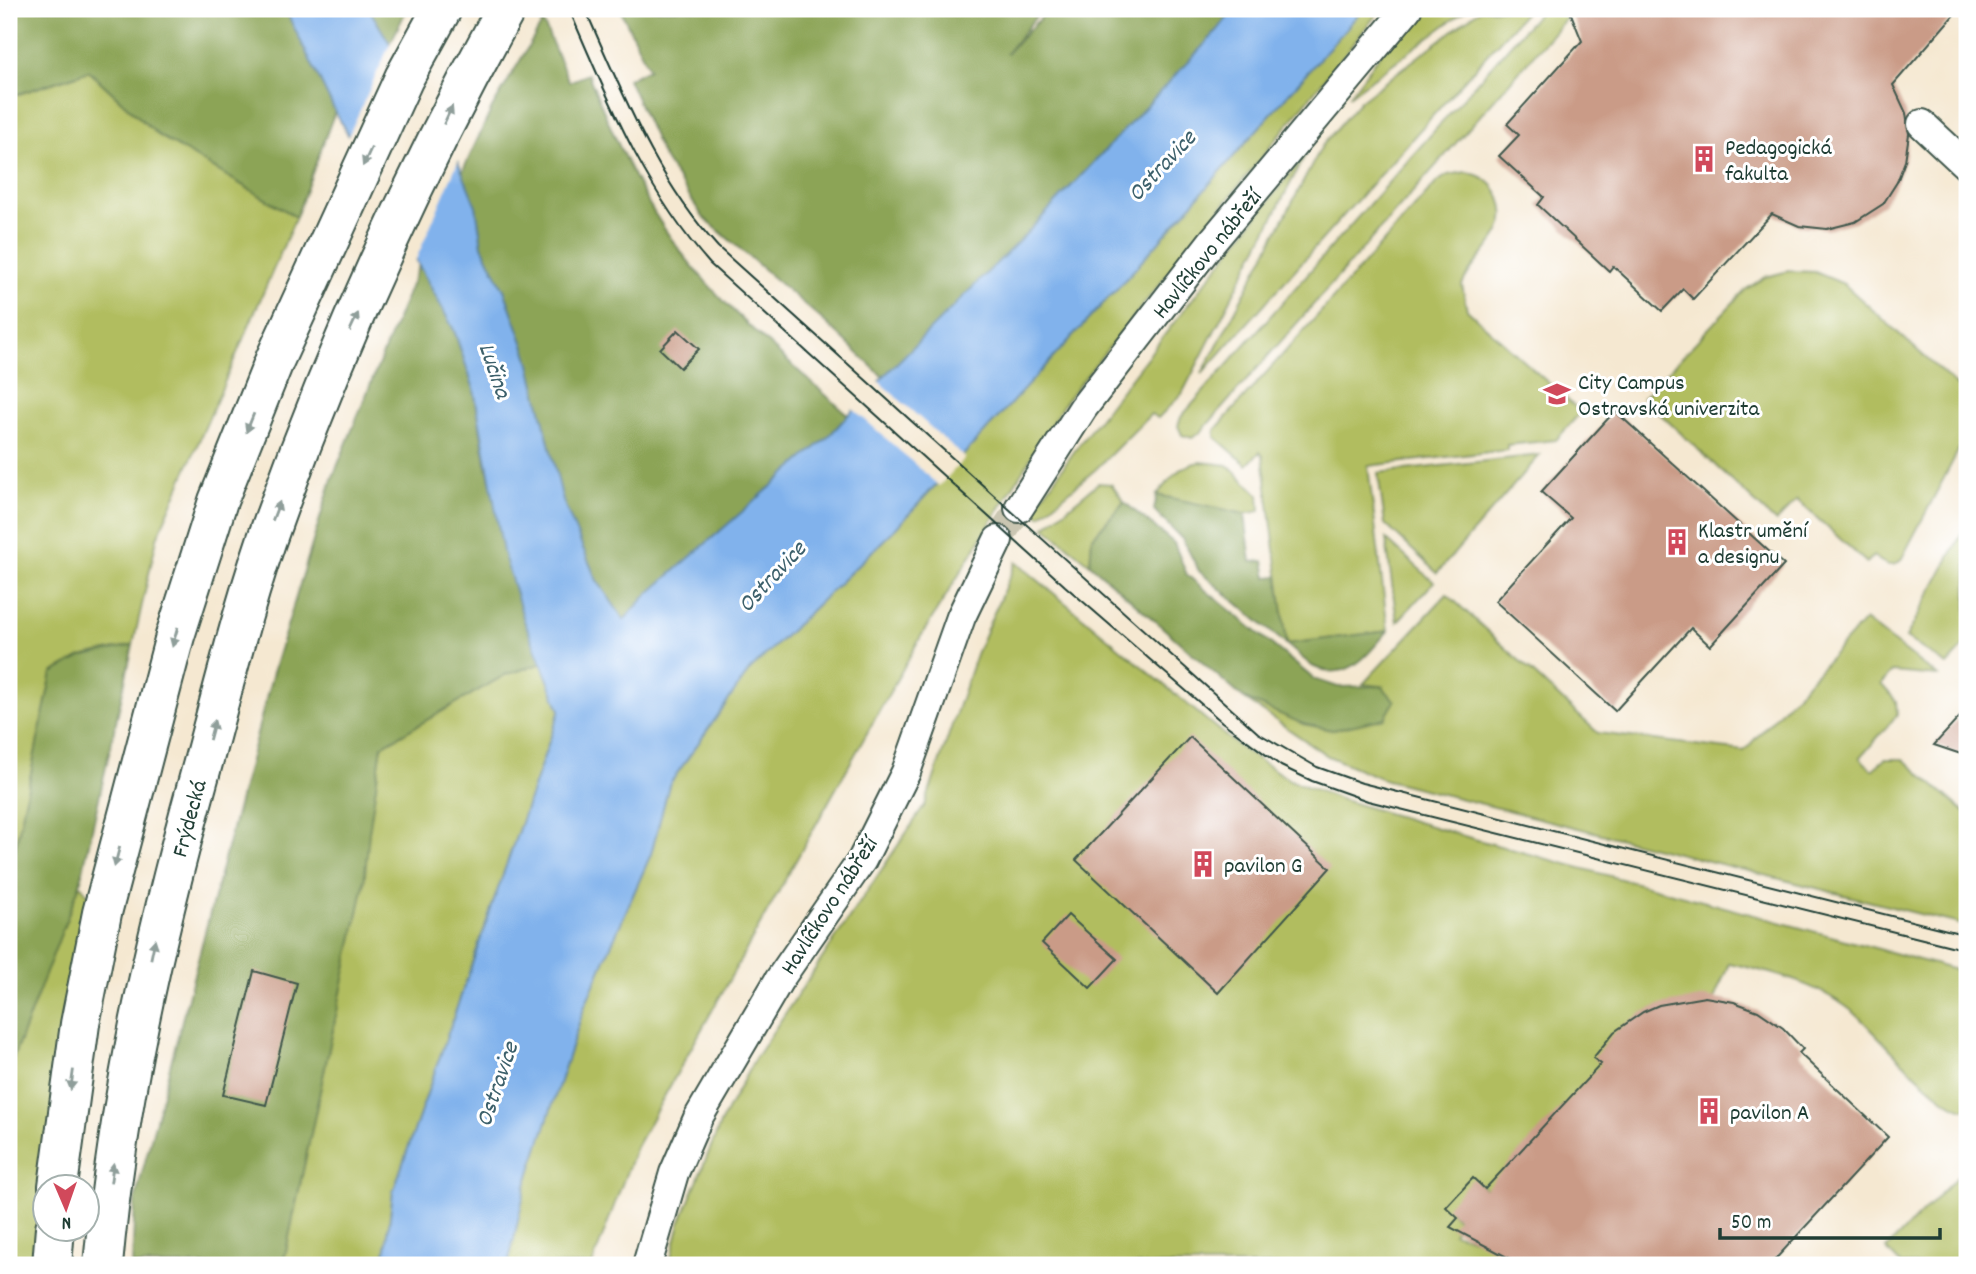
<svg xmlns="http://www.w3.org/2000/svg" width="1976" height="1274" font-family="Dekko,sans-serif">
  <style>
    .green { fill: #b1bd5f; stroke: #687d4a; stroke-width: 2 }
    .forest { fill: #8ca456; stroke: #567045; stroke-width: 2 }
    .water { fill: #81b2ec; stroke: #507890; stroke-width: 2 }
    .pier { fill: #f5e8d1 }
    .building { fill: #ca9b87 }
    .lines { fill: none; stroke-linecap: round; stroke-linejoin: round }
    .minor-tunnel { stroke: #cac6b2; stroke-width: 28; stroke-dasharray: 28 14; stroke-linecap: butt }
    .minor-casing { stroke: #3f574c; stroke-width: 32 }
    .secondary-casing { stroke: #3f574c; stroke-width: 42 }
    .minor { stroke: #fff; stroke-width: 28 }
    .secondary { stroke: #fff; stroke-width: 38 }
    .tram { stroke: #1f3d34; stroke-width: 2 }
    .oneway { fill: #8f9e9a }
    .labels { text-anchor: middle; stroke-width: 6; stroke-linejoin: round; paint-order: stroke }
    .poi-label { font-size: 23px; fill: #1f3d34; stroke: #fff; text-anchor: start }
    .street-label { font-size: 23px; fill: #1f3d34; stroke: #fff }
    .water-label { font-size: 24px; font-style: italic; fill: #3c606b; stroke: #fff }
  </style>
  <rect width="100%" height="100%" fill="#fff"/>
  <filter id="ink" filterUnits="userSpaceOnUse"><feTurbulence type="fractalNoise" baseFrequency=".0143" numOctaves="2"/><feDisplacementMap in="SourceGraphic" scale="14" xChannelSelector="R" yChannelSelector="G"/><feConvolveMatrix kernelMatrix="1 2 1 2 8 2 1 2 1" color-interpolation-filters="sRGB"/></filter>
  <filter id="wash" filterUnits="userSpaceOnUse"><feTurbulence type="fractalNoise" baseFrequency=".00686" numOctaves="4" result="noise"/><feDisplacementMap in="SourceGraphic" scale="28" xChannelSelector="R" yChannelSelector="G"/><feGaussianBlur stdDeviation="1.57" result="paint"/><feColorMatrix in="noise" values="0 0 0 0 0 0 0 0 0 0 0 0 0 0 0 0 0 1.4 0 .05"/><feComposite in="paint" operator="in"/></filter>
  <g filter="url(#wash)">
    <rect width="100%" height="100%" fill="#f5e8d1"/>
    <g class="green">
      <path d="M1363 9H1381L1065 402 920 638 636 1147 592 1265H508L526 1185 585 1005 651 854 669 785 749 671 896 528 1134 270Z"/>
      <path d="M1414 9H1467L1349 96Z"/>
      <path d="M1481 9H1528L1202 374 1322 146 1360 101Z"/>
      <path d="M1542 9H1567L1568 16 1201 432 1192 438 1182 435 1178 426 1181 417Z"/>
      <path d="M89 71 158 135 296 217 157 538 133 645 81 657 52 673 9 878V97Z"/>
      <path d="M1306 153 1182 394 1158 418 1151 414 1096 469 1040 516 1033 510 1078 446Z"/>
      <path d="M1466 172C1482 175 1494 182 1500 198 1516 235 1474 254 1462 285L1467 310 1581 412 1556 440 1507 445V450L1368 466 1388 631 1287 644 1263 456 1260 452 1247 465 1215 437V430L1437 182 1448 175Z"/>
      <path d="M1789 271 1815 272 1844 284 1967 395V434L1901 560C1891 570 1883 563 1873 556L1867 563 1797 500 1776 522 1643 398 1745 290 1765 277Z"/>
      <path d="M1540 455 1437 573 1385 524 1378 473Z"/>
      <path d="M1200 462 1228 465 1259 495 1260 511 1245 514 1157 495C1170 479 1178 466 1200 462Z"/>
      <path d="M1098 483 1111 484 1124 502 1092 538 1090 564 1045 527Z"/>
      <path d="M1967 524V643L1947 665 1906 638Z"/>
      <path d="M1386 539 1434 582 1397 622Z"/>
      <path d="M1016 562 1239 747 1290 780 1343 800 1474 839 1967 973V1109C1944 1111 1877 1034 1858 1016 1823 985 1774 973 1729 963L1714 1000 1608 1067 1490 1192 1478 1183 1451 1212 1461 1223 1453 1233 1491 1244 1520 1265H669L680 1223 721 1122 754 1060 925 805 976 654Z"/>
      <path d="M1447 594 1598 733 1744 751 1865 620 1937 676 1892 672 1881 684 1896 701 1897 715 1860 758 1872 770 1885 759H1903L1967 814V926L1383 779 1328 756 1243 698 1302 723 1382 686 1363 684Z"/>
      <path d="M543 663 560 710 393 1192 384 1265H283L364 884 365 852 382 746 505 675Z"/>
      <path d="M80 884 102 913 46 1186V1228L52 1265H9V1069Z"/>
      <path d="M1967 1167V1265H1901L1886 1249Z"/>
    </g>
    <g class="forest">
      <path d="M9 9H285L335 111 296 217 158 135 89 71 9 97Z"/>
      <path d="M369 9H407L390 44Z"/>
      <path d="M620 9H1042L1006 54 1049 9H1234L1217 31 1031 229 883 377 826 323 703 217 662 155 628 79 649 69Z"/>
      <path d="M543 22 569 82 588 74C608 122 628 170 655 214 703 294 781 354 848 415L829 436 648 594 624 620 596 579 563 501 528 356 504 290 482 246 476 206 461 175 492 108Z"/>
      <path d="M419 265 454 330 474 389 486 463 524 620 543 663 505 675 382 746 369 832 364 884 283 1265H132L135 1200 273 672 332 479Z"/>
      <path d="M1157 495 1245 514 1251 562 1264 561 1267 577 1278 576 1287 644 1388 631C1367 655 1348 684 1312 666L1199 571 1183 540 1154 510Z"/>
      <path d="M1124 502 1174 543 1187 575 1314 679 1338 687 1382 686 1395 701 1385 718 1333 730 1303 724 1243 698 1090 564 1092 538Z"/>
      <path d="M133 645 80 884 9 1069V878L52 673 81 657Z"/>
    </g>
    <path class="water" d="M285 9H369L451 145 476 206 482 246 504 290 528 356 563 501 596 579 624 620 648 594 829 436 883 377 1031 229 1217 31 1234 9H1363L1134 270 896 528 749 671 669 785 651 854 585 1005 526 1185 508 1265H384L393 1192 560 710 524 620 503 552 474 389 454 330 335 111Z"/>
    <g class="pier">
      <path d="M392 40 454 144 459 159 414 264 347 139Z"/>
      <path d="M876 379 965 458 939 486 851 407Z"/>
    </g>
    <g id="blocks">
      <g class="building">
        <path d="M1569 9H1959L1893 85 1906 113 1909 134 1905 161 1897 182 1883 204 1855 222 1827 229 1799 226 1772 214 1693 299 1683 289 1662 311 1613 266 1609 271 1538 205 1544 197 1499 156 1519 135 1507 124 1582 41Z"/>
        <path d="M678 330 699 349 680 368 660 349Z"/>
        <path d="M1615 411 1784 565 1710 646 1691 628 1615 711 1495 601 1571 518 1541 492Z"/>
        <path d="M1967 709V756L1934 745Z"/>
        <path d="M1190 737 1330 868 1218 993 1076 860Z"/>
        <path d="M1068 915 1117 959 1090 988 1042 943Z"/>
        <path d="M254 971 297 983 266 1105 223 1095Z"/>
        <path d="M1705 997 1734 1002 1758 1011 1783 1028 1803 1049 1799 1053 1888 1137 1770 1265H1522L1450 1227 1458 1218 1446 1207 1473 1178 1485 1189 1601 1064 1593 1058 1614 1032 1643 1012 1659 1005Z"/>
      </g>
    </g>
  </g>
  <g filter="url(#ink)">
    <use href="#blocks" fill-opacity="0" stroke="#3f574c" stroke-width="2"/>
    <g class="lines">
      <path class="minor-tunnel" d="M998 540 1019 508"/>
      <defs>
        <g id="minor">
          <path d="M1922 124 1967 166"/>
          <path d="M1019 508 1083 408 1211 243 1407 9"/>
          <path d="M647 1265 674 1173 698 1118 779 980 862 860 906 772 961 617 998 540"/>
        </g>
        <g id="secondary">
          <path d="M58 1186 80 1024 102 913 175 636 218 501 275 359 404 78 442 9"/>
          <path d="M52 1265 55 1228"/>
          <path d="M103 1265C118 1100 154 941 198 781 222 694 243 604 274 519 337 344 416 172 506 9"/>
        </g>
      </defs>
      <use href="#minor" class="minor-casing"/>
      <use href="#secondary" class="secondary-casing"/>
      <use href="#minor" class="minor"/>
      <use href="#secondary" class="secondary"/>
      <g class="tram">
        <path d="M569 9C608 99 644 190 710 264L1065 586 1222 722 1281 766 1312 781 1368 801 1967 950"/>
        <path d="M585 9C623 93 655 178 718 247L1258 733 1317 767 1362 783 1967 935"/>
      </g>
    </g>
    <defs><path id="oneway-solid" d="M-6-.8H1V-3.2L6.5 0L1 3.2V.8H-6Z" transform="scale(1.75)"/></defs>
    <g class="oneway">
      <use href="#oneway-solid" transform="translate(448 115) rotate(-65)"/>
      <use href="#oneway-solid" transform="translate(367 157) rotate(115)"/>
      <use href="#oneway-solid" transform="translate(354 322) rotate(-65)"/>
      <use href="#oneway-solid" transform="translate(250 423) rotate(112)"/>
      <use href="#oneway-solid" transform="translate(276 511) rotate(-69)"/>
      <use href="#oneway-solid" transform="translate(175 637) rotate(106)"/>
      <use href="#oneway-solid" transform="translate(212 730) rotate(-75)"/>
      <use href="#oneway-solid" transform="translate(117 857) rotate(105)"/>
      <use href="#oneway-solid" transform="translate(153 949) rotate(-78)"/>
      <use href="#oneway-solid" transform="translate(72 1080) rotate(98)"/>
      <use href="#oneway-solid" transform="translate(112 1173) rotate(-82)"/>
    </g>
  </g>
  <defs>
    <symbol id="building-bare" viewBox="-9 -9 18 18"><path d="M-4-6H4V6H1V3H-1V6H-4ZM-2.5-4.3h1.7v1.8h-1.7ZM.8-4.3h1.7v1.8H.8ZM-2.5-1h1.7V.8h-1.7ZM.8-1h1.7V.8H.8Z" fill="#d1495b" stroke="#fff" stroke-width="2.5" paint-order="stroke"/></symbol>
    <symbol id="university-bare" viewBox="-9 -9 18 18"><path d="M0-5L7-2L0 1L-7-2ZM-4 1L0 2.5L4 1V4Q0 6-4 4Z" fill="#d1495b" stroke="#fff" stroke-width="2.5" paint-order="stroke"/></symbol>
  </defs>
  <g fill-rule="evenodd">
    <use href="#building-bare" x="1685" y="140" width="38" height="38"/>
    <use href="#university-bare" x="1538" y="375" width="38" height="38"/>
    <use href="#building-bare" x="1658" y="523" width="38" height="38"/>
    <use href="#building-bare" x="1184" y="845" width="38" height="38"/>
    <use href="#building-bare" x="1690" y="1092" width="38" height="38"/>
  </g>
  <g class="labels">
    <g class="poi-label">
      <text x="1725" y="154">Pedagogická<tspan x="1725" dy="26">fakulta</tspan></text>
      <text x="1578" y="389">City Campus<tspan x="1578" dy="26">Ostravská univerzita</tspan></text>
      <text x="1698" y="537">Klastr umění<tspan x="1698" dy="26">a designu</tspan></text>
      <text x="1224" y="872">pavilon G</text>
      <text x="1730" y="1119">pavilon A</text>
    </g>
    <g class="street-label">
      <text transform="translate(1206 253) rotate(-51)" y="8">Havlíčkovo nábřeží</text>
      <text transform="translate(188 818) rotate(-75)" y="8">Frýdecká</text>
      <text transform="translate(828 905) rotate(-57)" y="8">Havlíčkovo nábřeží</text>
    </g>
    <g class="water-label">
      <text transform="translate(1161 165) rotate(-47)" y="8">Ostravice</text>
      <text transform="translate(496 370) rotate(71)" y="8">Lučina</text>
      <text transform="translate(771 576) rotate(-47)" y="8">Ostravice</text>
      <text transform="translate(496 1084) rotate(-71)" y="8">Ostravice</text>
    </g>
  </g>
  <rect width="1976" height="1274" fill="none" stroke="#fff" stroke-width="35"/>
  <g transform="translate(66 1208) rotate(178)"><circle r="33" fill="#ffffff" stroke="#a5b1ae" stroke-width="2"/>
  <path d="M0-5L12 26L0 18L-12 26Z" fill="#d1495b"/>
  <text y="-10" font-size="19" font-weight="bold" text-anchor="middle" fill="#1f3d34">N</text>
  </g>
  <path d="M1720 1228v10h220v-10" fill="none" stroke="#1f3d34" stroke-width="3.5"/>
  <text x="1731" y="1228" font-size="21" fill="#1f3d34" stroke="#ffffff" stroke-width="5" paint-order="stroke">50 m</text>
</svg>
